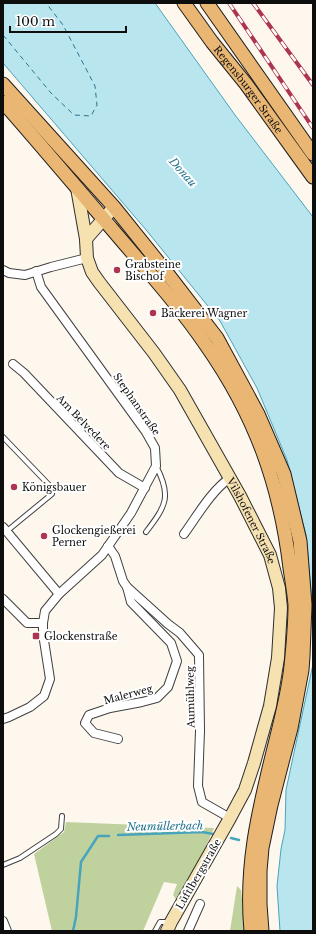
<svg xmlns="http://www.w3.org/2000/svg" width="316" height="934" font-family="'Libre Baskerville',serif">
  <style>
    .forest { fill: #bfd29d }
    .water { fill: #b9e5ef; stroke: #48a4bd }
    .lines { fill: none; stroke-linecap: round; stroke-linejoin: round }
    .stream { stroke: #48a4bd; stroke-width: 2.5 }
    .ferry { stroke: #257590; stroke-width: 1; stroke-dasharray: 5 4; stroke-linecap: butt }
    .lane-casing { stroke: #404040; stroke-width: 6 }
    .street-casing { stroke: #404040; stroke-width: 10 }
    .secondary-casing { stroke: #2f2f2f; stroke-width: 14 }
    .primary-casing { stroke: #1e1e1e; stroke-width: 15 }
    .lane { stroke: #fff; stroke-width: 4 }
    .street { stroke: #fff; stroke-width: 8 }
    .secondary { stroke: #f6e1b1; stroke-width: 12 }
    .primary { stroke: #e9b673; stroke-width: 13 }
    .rail-casing { stroke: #ad3551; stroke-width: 4 }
    .rail { stroke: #fff; stroke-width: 2.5; stroke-dasharray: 8; stroke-linecap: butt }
    .poi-dot { fill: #ad3551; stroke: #fff; stroke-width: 1.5 }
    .labels { text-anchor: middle; stroke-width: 4; stroke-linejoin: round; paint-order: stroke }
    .street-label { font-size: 10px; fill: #0d0d0d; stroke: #fff }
    .poi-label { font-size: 10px; fill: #0d0d0d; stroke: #fff; text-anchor: start }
    .water-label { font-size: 11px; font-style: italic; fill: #257590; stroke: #fff }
  </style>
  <rect width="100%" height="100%" fill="#fdf7ee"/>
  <g class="forest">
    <path d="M66 822 214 828 188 888 177 901 173 895 177 884 164 882 143 931H52L34 854 64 832Z"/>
    <path d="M237 886 241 890 245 931H230Z"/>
  </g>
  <path class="water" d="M3 3H155L235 115 313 217V931H280L277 886 281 849 285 830 286 790 313 664 312 601 306 535 287 460 257 388 220 321 147 231 3 63Z"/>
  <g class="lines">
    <g class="stream">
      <path d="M118 835 202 832 213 834"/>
      <path d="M231 838 239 840"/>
      <path d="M73 931 76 917 81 862 98 836H109"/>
    </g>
    <path class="ferry" d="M3 35 51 93 74 115 91 116 97 105 95 86 63 25 46 3"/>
    <defs>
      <g id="lane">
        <path d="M3 437 52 488V494L7 531"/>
        <path d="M146 532C166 506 172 496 156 466"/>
        <path d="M3 865 20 858 56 834 61 829 62 816"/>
        <path d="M155 931 160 922H169"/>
      </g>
      <g id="street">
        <path d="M3 270 9 273 25 275 51 267 87 258"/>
        <path d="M13 364 24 373 119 473 145 488"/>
        <path d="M3 527 59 594"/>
        <path d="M184 534C197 516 212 490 230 478"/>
        <path d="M108 546 115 556 123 581 127 587 168 624 180 633 199 655 200 731 198 786 202 802 230 818"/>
        <path d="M3 599 27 623H43"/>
        <path d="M3 719 9 717 30 707 44 696 50 679 43 634V623L45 611 59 594 102 555 131 513 156 466 155 448 146 432 41 287 36 271"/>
        <path d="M118 739 94 733 85 723 89 715 110 708 142 702 157 698 168 687 177 661 171 643 131 602 127 587"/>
        <path d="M3 921 7 931"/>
        <path d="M188 931 200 904"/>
      </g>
      <g id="secondary">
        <path id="s1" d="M77 188 86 239 87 258 92 272 99 282 154 353 180 390 240 496 270 555 279 588 281 608 278 658 270 706 254 763 245 790 230 818 171 922 167 931"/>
        <path d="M86 239 114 207"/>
      </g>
      <g id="primary">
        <path id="s2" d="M184 3 212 42 246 84 313 177"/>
        <path d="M207 3 313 154"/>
        <path d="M3 84 114 207 167 273 217 338 258 414 284 474 300 541 305 605 303 656 302 670 291 728 271 805 262 848 260 871V904L262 931"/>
        <path d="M3 102C40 144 76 187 112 229 144 267 178 304 206 345 255 415 280 484 290 568 292 581 294 593 295 605 295 625 293 646 291 666 288 695 280 724 273 752 258 813 245 867 251 931"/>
      </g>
    </defs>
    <use href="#lane" class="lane-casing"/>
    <use href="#street" class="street-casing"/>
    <use href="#secondary" class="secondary-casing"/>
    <use href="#primary" class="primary-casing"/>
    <use href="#lane" class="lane"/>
    <use href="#street" class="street"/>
    <use href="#secondary" class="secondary"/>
    <use href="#primary" class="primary"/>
    <defs>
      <g id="rail">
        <path d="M229 3 313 128"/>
        <path d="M253 3 313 85"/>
      </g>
    </defs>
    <use href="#rail" class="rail-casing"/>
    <use href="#rail" class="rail"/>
  </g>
  <g class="poi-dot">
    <circle cx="117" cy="270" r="4"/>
    <circle cx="153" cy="313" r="4"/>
    <circle cx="14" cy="487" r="4"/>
    <circle cx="44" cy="536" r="4"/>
    <rect x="32" y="632" width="8" height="8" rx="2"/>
  </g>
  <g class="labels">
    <g class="street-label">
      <text dy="4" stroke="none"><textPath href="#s2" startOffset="108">Regensburger Straße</textPath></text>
      <text transform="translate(137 404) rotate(55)" y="4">Stephanstraße</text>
      <text transform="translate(84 422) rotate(46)" y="4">Am Belvedere</text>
      <text dy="4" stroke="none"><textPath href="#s1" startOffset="382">Vilshofener Straße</textPath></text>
      <text transform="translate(128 694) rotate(-15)" y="4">Malerweg</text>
      <text transform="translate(190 697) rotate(-91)" y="4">Aumühlweg</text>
      <text transform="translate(198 874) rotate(-60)" y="4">Lüftlbergstraße</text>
    </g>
    <g class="poi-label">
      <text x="125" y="268">Grabsteine<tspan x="125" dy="12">Bischof</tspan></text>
      <text x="161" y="317">Bäckerei Wagner</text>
      <text x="22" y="491">Königsbauer</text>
      <text x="52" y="534">Glockengießerei<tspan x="52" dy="12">Perner</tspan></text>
      <text x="44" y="640">Glockenstraße</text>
    </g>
    <g class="water-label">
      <text transform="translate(183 172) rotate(48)" y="4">Donau</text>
      <text transform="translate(165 826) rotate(-1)" y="4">Neumüllerbach</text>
    </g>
  </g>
  <rect width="316" height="934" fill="none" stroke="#0d0d0d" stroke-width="8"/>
  <path d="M10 26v6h116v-6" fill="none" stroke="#0d0d0d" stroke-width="2"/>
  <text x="16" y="26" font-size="12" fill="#0d0d0d" stroke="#ffffff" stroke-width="3" paint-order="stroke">100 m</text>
</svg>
